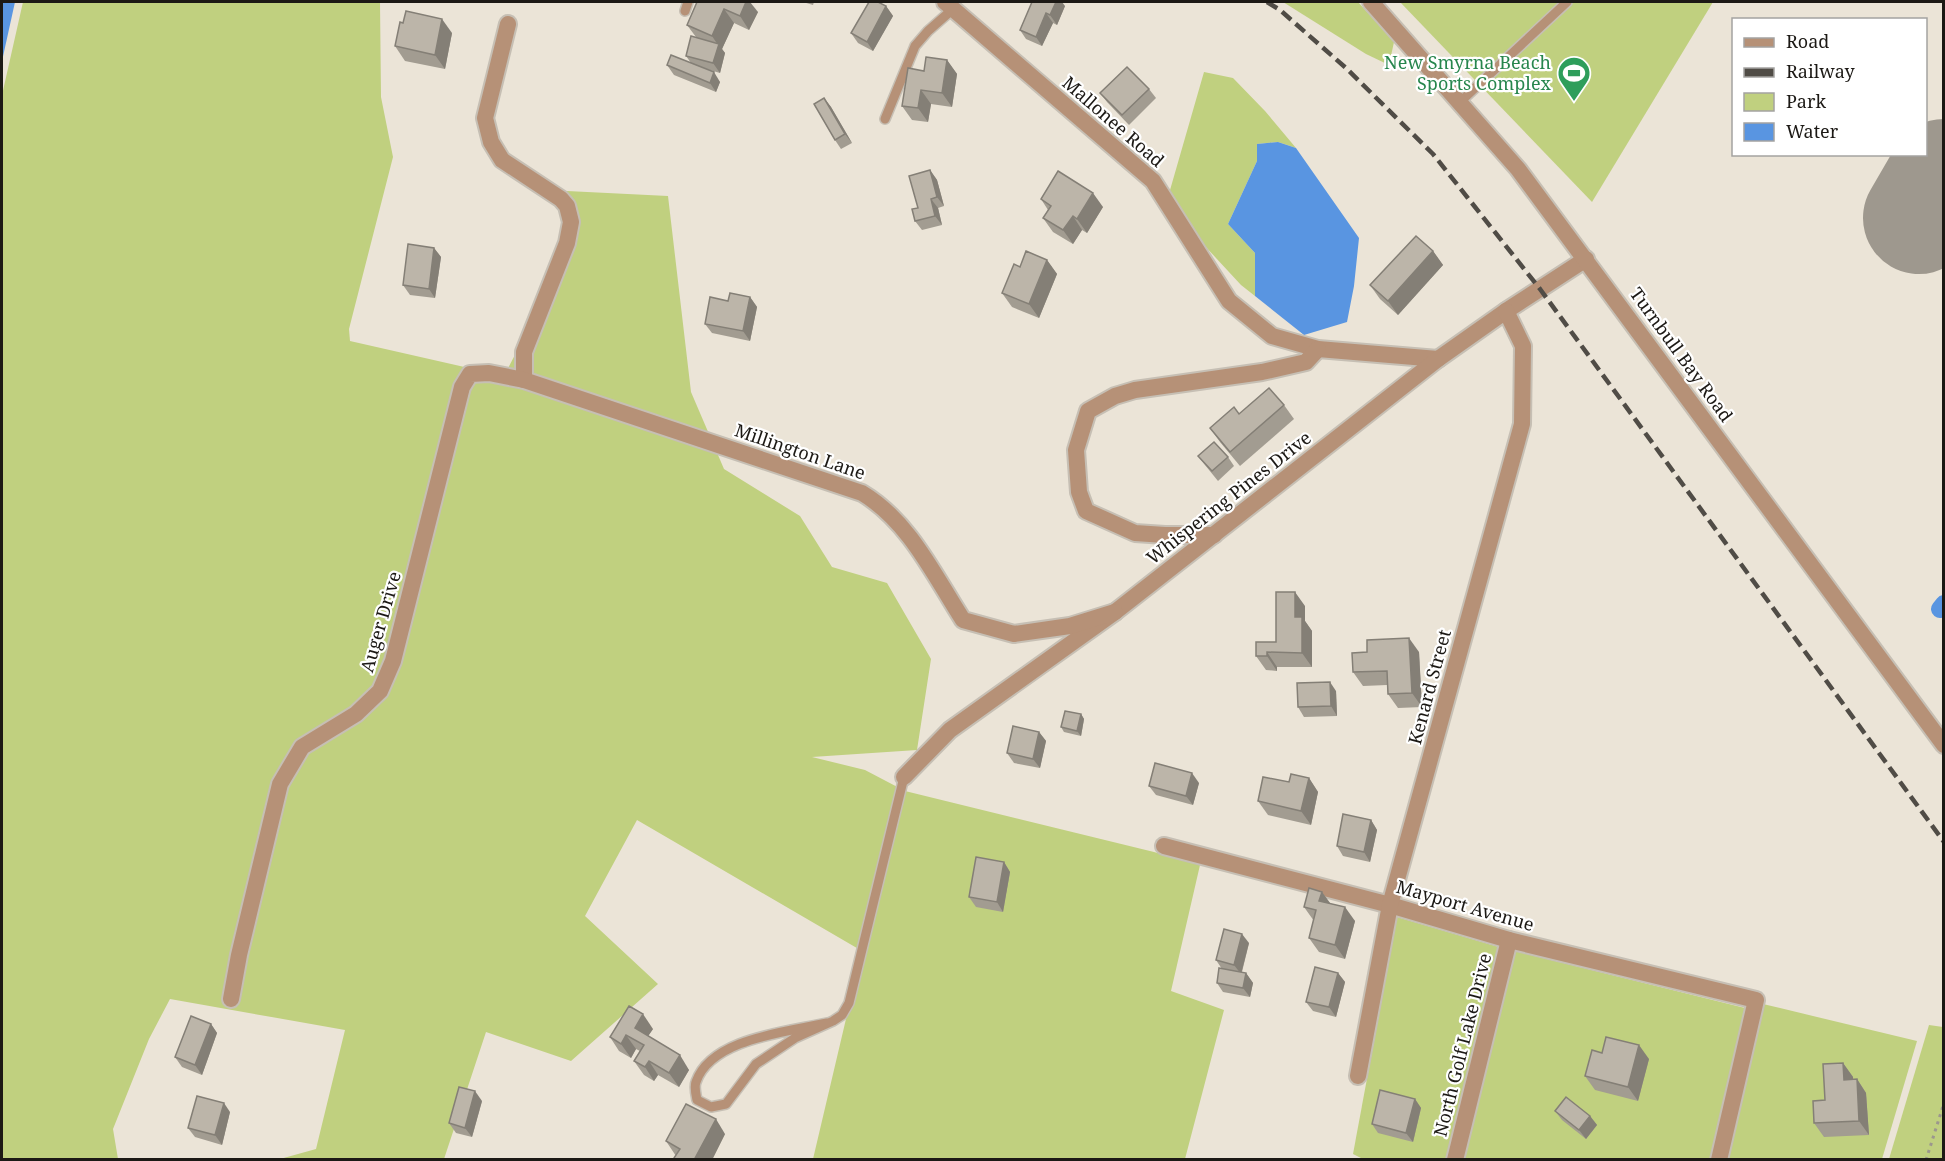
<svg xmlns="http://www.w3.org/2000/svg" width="1945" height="1161" font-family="'Noto Serif',serif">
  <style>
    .green { fill: #c0d07f }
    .water { fill: #5995e1 }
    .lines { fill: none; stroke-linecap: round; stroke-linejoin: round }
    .canal { stroke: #5995e1; stroke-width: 18 }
    .taxiway { stroke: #9e988e; stroke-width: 45 }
    .runway { stroke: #9e988e; stroke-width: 112 }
    .service-casing { stroke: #c6bfb4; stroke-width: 12 }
    .minor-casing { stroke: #c6bfb4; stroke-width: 20 }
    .tertiary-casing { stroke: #c6bfb4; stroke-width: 20 }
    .path { stroke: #9c978d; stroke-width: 3; stroke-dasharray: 3 4.5; stroke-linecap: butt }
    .service { stroke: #b69177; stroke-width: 9 }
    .minor { stroke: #b69177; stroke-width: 16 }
    .tertiary { stroke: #b69177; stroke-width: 16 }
    .rail { stroke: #504c46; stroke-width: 4.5; stroke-dasharray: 12 6; stroke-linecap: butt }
    .wall { fill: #a29c91 }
    .shaded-wall { fill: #847f76 }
    .building { fill: #bcb5a9; stroke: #847f76; stroke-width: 1.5 }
    .labels { text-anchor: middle; stroke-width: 4.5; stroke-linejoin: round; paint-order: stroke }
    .leisure-label { font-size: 18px; fill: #27864d; stroke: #fff; text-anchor: end }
    .street-label { font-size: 18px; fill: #1c1915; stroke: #fff }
  </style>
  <rect width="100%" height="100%" fill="#ebe4d7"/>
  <g class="green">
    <path d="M23 2H380L381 97 393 157 349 329 350 341 504 376 559 270 567 191 668 196 691 392 724 469 800 516 832 567 887 583 931 659 917 750 812 757 865 770 905 791 1154 852 1200 865 1171 991 1224 1010 1185 1159H813L862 951 637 820 585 916 658 984 571 1061 486 1032 444 1159H280L316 1149 345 1030 170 999 149 1039 113 1129 118 1159 2 1160V95Z"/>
    <path d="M1283 2H1358L1394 42 1389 65 1366 54Z"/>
    <path d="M1400 2H1713L1592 202Z"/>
    <path d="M1204 72 1233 78 1265 111 1296 148 1278 142 1257 144V161L1228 224 1255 253V296L1241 285 1166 204Z"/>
    <path d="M1397 917 1499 947 1446 1159H1363L1353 1154Z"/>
    <path d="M1515 951 1745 1008 1710 1159 1463 1160Z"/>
    <path d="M1763 1004 1917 1041 1882 1159 1728 1160Z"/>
    <path d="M1929 1025 1943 1027V1159H1889Z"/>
  </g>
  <g class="water">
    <path d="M2 2H15L2 61Z"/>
    <path d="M1278 142 1296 148 1359 238 1354 286 1347 322 1304 335 1255 296V253L1228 224 1257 161V144Z"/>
  </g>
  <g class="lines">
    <path class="canal" d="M1940 609 1944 604"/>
    <path class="taxiway" d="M1926 204 1944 214"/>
    <path class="runway" d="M1919 218 1944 175"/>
    <defs>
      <g id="service">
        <path d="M685 11 688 2"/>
        <path d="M1460 102 1567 2"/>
        <path d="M885 119 915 46 928 31 953 9"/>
        <path d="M827 1023C788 1032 711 1038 696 1082 694 1087 696 1095 697 1100L711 1107 726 1104 756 1064 795 1038 833 1021 842 1015 849 1003 904 777"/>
      </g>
      <g id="minor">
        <path d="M945 2 1153 181 1229 301 1272 336 1318 349 1438 359"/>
        <path d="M508 24 485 118 491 142 502 160 561 199 567 206 571 222 567 243 524 352V380"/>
        <path d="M1214 535H1165L1135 533 1086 511 1079 492 1076 450 1088 411 1115 396 1135 390 1262 372 1306 362 1318 349"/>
        <path d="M904 777 950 730 1115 612 1438 359 1506 311 1586 259"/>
        <path d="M1164 846 1390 905 1509 940 1756 1000 1719 1160"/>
        <path d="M231 999 239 955 280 784 302 747 356 714 380 691 393 661 462 387 470 374 489 373 524 380 862 493C909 521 934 575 963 620L1014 634 1070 626 1115 612"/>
        <path d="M1358 1076 1390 905 1522 424 1523 346 1506 311"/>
        <path d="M1455 1160 1509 940"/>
      </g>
      <path id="tertiary" d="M1371 2 1518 169 1944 745"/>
    </defs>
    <use href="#service" class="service-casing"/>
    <use href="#minor" class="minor-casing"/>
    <use href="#tertiary" class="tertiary-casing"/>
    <path class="path" d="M1926 1160 1944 1103"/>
    <use href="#service" class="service"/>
    <use href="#minor" class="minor"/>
    <use href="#tertiary" class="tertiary"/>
    <path class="rail" d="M1267 2 1280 10 1346 68 1433 154 1540 289 1944 842"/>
  </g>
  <g class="wall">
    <path d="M697 2 758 12 749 30 734 23 722 49 725 53 720 73 703 68 720 82 716 92 674 75 667 65 691 63 686 56 696 37 687 25Z"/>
    <path d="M803 2H814L813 5Z"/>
    <path d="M1032 2 1065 6 1057 25 1053 23 1042 46 1026 39 1020 30Z"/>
    <path d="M886 6 893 16 873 51 858 43 851 33Z"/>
    <path d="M452 33 445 69 405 61 395 46Z"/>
    <path d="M947 60 957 74 952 107 931 104 928 122 912 120 902 106 924 71Z"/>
    <path d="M1149 89 1156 98 1129 125 1107 102 1100 93Z"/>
    <path d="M824 98 831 107 852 143 841 149 835 140Z"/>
    <path d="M930 170 937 180 944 206 938 208 942 225 922 230 915 221 918 208Z"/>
    <path d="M1041 199 1103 207 1087 233 1082 230 1073 244 1053 232 1043 218 1048 210Z"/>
    <path d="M434 248 441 257 435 298 410 295 403 285Z"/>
    <path d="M1433 251 1443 265 1398 315 1380 299 1370 285Z"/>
    <path d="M1047 260 1057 274 1039 318 1012 307 1002 293 1020 267Z"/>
    <path d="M750 297 757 307 750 341 712 333 705 324 728 301Z"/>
    <path d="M1284 405 1294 419 1240 466 1220 442 1210 428 1239 414Z"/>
    <path d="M1198 456 1228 457 1234 466 1218 481 1205 465Z"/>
    <path d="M1305 606V621L1312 631V667H1277V671L1266 670 1256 656 1276 642Z"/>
    <path d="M1419 652 1422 707 1398 708 1388 694 1387 685 1363 686 1353 672Z"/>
    <path d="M1336 691 1337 716 1304 717 1298 707Z"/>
    <path d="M1081 714 1084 719 1081 736 1064 732 1061 727Z"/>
    <path d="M1039 732 1046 741 1040 768 1014 763 1007 753Z"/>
    <path d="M1309 778 1318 792 1311 825 1268 815 1258 801 1289 782Z"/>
    <path d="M1199 783 1193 805 1156 795 1149 786Z"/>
    <path d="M1371 820 1377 830 1370 862 1343 856 1337 846Z"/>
    <path d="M1004 862 1010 872 1003 912 976 907 969 897Z"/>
    <path d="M1322 892 1330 903 1355 921 1345 959 1319 952 1309 938 1314 921 1304 907Z"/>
    <path d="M1249 943 1242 972 1246 973 1253 983 1250 997 1223 992 1217 983 1222 969 1216 960Z"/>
    <path d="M1338 973 1345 982 1336 1017 1313 1011 1306 1002Z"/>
    <path d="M211 1024 217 1033 202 1075 182 1067 175 1057Z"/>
    <path d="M653 1029 648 1036 689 1070 679 1087 658 1075 654 1081 644 1075 634 1061 640 1051 636 1049 631 1058 619 1051 610 1037Z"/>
    <path d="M1602 1053 1649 1059 1638 1101 1595 1090 1585 1076Z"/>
    <path d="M1843 1063 1853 1077V1079H1857L1866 1093 1869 1135 1824 1137 1814 1123Z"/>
    <path d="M1415 1099 1421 1108 1413 1142 1378 1133 1372 1124Z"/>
    <path d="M482 1101 472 1137 456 1133 449 1123Z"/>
    <path d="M1555 1111 1590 1116 1597 1125 1586 1139 1562 1120Z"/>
    <path d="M230 1112 222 1145 195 1137 188 1128Z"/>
    <path d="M725 1134 712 1160H675L674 1158 676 1156 666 1141Z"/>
  </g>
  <g class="shaded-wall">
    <path d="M746 2H750L758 12 749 30 740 16Z"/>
    <path d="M1056 2H1062L1065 6 1057 25 1050 15Z"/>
    <path d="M886 6 893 16 873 51 867 42Z"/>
    <path d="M724 9 734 23 722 49 725 53 720 73 713 63 718 45 712 36Z"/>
    <path d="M1046 13 1053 23 1042 46 1036 37Z"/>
    <path d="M442 19 452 33 445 69 435 55Z"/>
    <path d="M947 60 957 74 952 107 942 93Z"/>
    <path d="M714 72 720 82 716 92 710 83Z"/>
    <path d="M921 90 931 104 928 122 918 108Z"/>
    <path d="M824 98 831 107 852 143 845 134Z"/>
    <path d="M930 170 937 180 944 206 937 197Z"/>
    <path d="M1093 193 1103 207 1087 233 1077 219Z"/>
    <path d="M931 199 938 208 942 225 935 216Z"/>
    <path d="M1073 216 1082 230 1073 244 1063 230Z"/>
    <path d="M434 248 441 257 435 298 429 289Z"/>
    <path d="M1433 251 1443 265 1398 315 1388 301Z"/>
    <path d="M1047 260 1057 274 1039 318 1029 304Z"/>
    <path d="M750 297 757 307 750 341 743 331Z"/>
    <path d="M1295 592 1305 606V621L1312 631V667L1302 653 1295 617Z"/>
    <path d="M1409 638 1419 652 1422 707 1412 693Z"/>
    <path d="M1267 652 1277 667V671L1267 656Z"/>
    <path d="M1330 682 1336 691 1337 716 1331 706Z"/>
    <path d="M1081 714 1084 719 1081 736 1077 731Z"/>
    <path d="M1039 732 1046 741 1040 768 1033 759Z"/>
    <path d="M1192 773 1199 783 1193 805 1186 796Z"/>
    <path d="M1309 778 1318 792 1311 825 1301 811Z"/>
    <path d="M1371 820 1377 830 1370 862 1364 852Z"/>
    <path d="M1004 862 1010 872 1003 912 997 902Z"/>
    <path d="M1322 892 1332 906 1319 901Z"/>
    <path d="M1345 907 1355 921 1345 959 1335 945Z"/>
    <path d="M1242 934 1249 943 1241 974 1234 965Z"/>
    <path d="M1246 973 1253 983 1250 997 1243 988Z"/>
    <path d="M1338 973 1345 982 1336 1017 1329 1007Z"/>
    <path d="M643 1014 653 1029 644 1042 635 1028Z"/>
    <path d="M211 1024 217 1033 202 1075 195 1065Z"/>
    <path d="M626 1035 636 1049 631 1058 621 1044Z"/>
    <path d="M1639 1045 1649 1059 1638 1101 1628 1087Z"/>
    <path d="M680 1055 689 1070 679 1087 669 1073Z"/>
    <path d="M649 1061 658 1075 654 1081 645 1067Z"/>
    <path d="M1843 1063 1853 1077 1854 1094 1844 1080Z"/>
    <path d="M1857 1079 1866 1093 1869 1135 1859 1121Z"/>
    <path d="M475 1091 482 1101 472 1137 465 1128Z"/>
    <path d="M1415 1099 1421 1108 1413 1142 1406 1133Z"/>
    <path d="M224 1103 230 1112 222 1145 215 1135Z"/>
    <path d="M1590 1116 1597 1125 1586 1139 1579 1130Z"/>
    <path d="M716 1119 725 1134 712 1160H694Z"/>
  </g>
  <g class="building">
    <path d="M697 2H746L740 16 724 9 712 36 687 25Z"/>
    <path d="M869 2H878L886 6 867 42 851 33Z"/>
    <path d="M1032 2H1056L1050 15 1046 13 1036 37 1020 30Z"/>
    <path d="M406 11 442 19 435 55 395 46 400 22 403 23Z"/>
    <path d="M691 36 719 44 713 63 686 56Z"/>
    <path d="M671 55 714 72 710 83 667 65Z"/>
    <path d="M926 57 947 60 942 93 921 90 918 108 902 106 908 68 924 71Z"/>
    <path d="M1127 67 1149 89 1122 115 1100 93Z"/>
    <path d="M824 98 845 134 835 140 814 104Z"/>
    <path d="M930 170 937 197 931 199 935 216 915 221 912 209 918 208 909 176Z"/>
    <path d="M1058 171 1093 193 1077 219 1073 216 1063 230 1043 218 1051 206 1041 199Z"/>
    <path d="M1416 236 1433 251 1388 301 1370 285Z"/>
    <path d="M408 244 434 248 429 289 403 285Z"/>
    <path d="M1026 251 1047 260 1029 304 1002 293 1014 264 1020 267Z"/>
    <path d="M730 293 750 297 743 331 705 324 710 297 728 301Z"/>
    <path d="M1269 388 1284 405 1230 452 1210 428 1234 407 1239 414Z"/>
    <path d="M1214 442 1228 457 1212 471 1198 456Z"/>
    <path d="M1276 592H1295V617H1302V653L1267 652V656H1256V642H1276Z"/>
    <path d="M1409 638 1412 693 1388 694 1387 671 1353 672 1352 653 1367 652V640Z"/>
    <path d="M1330 682 1331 706 1298 707 1297 683Z"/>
    <path d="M1065 711 1081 714 1077 731 1061 727Z"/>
    <path d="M1013 726 1039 732 1033 759 1007 753Z"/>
    <path d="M1155 763 1192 773 1186 796 1149 786Z"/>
    <path d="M1291 774 1309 778 1301 811 1258 801 1263 777 1289 782Z"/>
    <path d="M1343 814 1371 820 1364 852 1337 846Z"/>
    <path d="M976 857 1004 862 997 902 969 897Z"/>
    <path d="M1309 888 1322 892 1319 901 1345 907 1335 945 1309 938 1316 910 1304 907Z"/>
    <path d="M1224 929 1242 934 1234 965 1216 960Z"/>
    <path d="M1315 967 1338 973 1329 1007 1306 1002Z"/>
    <path d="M1219 968 1246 973 1243 988 1217 983Z"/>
    <path d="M629 1006 643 1014 635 1028 680 1055 669 1073 649 1061 645 1067 634 1061 644 1045 626 1035 621 1044 610 1037Z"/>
    <path d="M191 1016 211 1024 195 1065 175 1057Z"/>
    <path d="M1606 1037 1639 1045 1628 1087 1585 1076 1592 1050 1602 1053Z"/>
    <path d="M1843 1063 1844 1080 1857 1079 1859 1121 1814 1123 1813 1101 1825 1100 1823 1064Z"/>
    <path d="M459 1087 475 1091 465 1128 449 1123Z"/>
    <path d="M1380 1090 1415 1099 1406 1133 1372 1124Z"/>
    <path d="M197 1096 224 1103 215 1135 188 1128Z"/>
    <path d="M1566 1097 1590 1116 1579 1130 1555 1111Z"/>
    <path d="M686 1104 716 1119 694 1160H677L674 1158 680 1149 666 1141Z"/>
  </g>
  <defs>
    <symbol id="stadium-pin" viewBox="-11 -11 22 30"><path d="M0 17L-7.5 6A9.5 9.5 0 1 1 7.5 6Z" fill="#2e9e5b" stroke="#fff"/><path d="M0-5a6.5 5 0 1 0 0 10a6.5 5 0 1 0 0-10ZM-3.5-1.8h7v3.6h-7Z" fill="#fff"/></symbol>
  </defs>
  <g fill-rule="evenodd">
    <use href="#stadium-pin" x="1555" y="54" width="38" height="52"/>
  </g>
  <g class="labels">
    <g class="leisure-label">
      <text x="1551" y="69">New Smyrna Beach<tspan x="1551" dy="21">Sports Complex</tspan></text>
    </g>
    <g class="street-label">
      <text transform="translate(1113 122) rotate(41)" y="6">Mallonee Road</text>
      <text transform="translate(1681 355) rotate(54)" y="6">Turnbull Bay Road</text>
      <text transform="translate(800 452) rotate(19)" y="6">Millington Lane</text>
      <text transform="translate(1229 498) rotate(-38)" y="6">Whispering Pines Drive</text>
      <text transform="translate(381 622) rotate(-74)" y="6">Auger Drive</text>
      <text transform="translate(1430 687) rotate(-75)" y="6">Kenard Street</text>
      <text transform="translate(1465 906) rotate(16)" y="6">Mayport Avenue</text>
      <text transform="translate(1463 1045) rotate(-76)" y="6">North Golf Lake Drive</text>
    </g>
  </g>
  <rect width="1945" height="1161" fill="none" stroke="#1c1915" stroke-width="6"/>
  <rect x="1732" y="18" width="195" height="138" fill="#ffffff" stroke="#a4a3a1" stroke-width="1.5"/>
  <rect x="1744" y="38" width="30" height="9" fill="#b69177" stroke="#a4a3a1" stroke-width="1.5"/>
  <text x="1786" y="48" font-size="18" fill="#1c1915">Road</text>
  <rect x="1744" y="68" width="30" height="9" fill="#504c46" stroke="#a4a3a1" stroke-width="1.5"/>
  <text x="1786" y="78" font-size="18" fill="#1c1915">Railway</text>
  <rect x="1744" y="93" width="30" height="18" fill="#c0d07f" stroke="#a4a3a1" stroke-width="1.5"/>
  <text x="1786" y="108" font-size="18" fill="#1c1915">Park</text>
  <rect x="1744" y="123" width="30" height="18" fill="#5995e1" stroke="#a4a3a1" stroke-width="1.5"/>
  <text x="1786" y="138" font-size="18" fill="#1c1915">Water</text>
</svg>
